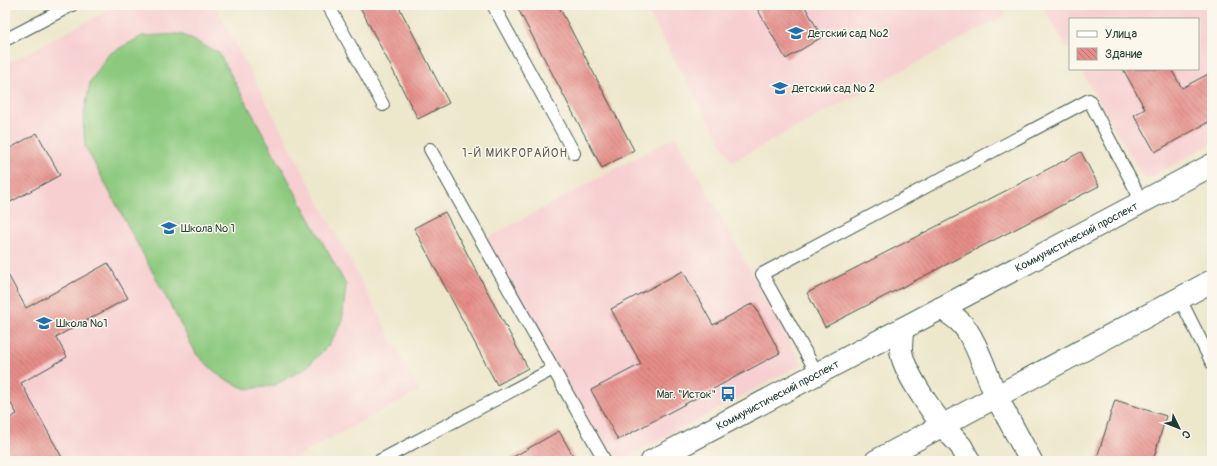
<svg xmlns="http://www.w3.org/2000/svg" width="1217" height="466" font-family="Pangolin,sans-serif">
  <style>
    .built { fill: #f7cfd1 }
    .garden { fill: #8cc97e; stroke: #568359 }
    .building { fill: url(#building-back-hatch) }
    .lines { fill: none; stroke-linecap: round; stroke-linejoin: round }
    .service-casing { stroke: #3e564b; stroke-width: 14 }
    .tertiary-casing { stroke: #3e564b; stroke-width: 24 }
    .secondary-casing { stroke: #3e564b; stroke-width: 24 }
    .service { stroke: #fff; stroke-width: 12 }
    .tertiary { stroke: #fff; stroke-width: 22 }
    .secondary { stroke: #fff; stroke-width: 22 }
    .labels { text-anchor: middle; stroke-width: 3; stroke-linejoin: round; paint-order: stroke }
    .poi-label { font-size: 11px; fill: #1f3d34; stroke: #fbf7ec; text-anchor: start }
    .street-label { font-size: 11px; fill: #1f3d34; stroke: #fbf7ec }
    .neighbourhood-label { font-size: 12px; letter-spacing: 1px; fill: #655952; stroke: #fbf7ec }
  </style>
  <defs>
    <pattern id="building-back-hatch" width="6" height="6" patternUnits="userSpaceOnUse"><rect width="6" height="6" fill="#e68d89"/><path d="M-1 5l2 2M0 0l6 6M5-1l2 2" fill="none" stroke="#ba7471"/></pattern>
  </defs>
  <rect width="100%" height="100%" fill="#fbf7ec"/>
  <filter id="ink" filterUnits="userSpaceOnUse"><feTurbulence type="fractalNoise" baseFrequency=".025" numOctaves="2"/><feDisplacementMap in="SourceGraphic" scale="8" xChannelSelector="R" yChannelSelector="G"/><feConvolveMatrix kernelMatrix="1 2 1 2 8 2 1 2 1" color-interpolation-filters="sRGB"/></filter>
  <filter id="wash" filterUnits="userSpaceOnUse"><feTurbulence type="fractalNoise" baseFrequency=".012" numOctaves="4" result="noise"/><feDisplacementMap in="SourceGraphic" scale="16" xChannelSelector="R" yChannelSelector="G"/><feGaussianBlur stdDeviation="0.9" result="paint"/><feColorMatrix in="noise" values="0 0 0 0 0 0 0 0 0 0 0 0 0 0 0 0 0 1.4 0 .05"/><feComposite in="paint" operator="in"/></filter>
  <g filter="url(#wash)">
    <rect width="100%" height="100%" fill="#ede7cc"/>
    <g class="built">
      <path d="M118 5H215L419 391 288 461H5V65Z"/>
      <path d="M644 5H1001L1006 15 732 162Z"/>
      <path d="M1042 5H1212V144L1145 180 1080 69H1198V19H1070V53Z"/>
      <path d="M676 136 802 364 621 461H612L484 240Z"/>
    </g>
    <path class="garden" d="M181 34 219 53 346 285 342 323 329 345 306 368 273 386 246 389 222 378 197 355 85 146 83 120 90 82 109 54 142 36Z"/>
    <g id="blocks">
      <g class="building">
        <path d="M359 5H398L449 103 418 119Z"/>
        <path d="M516 5H558L634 150 602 168Z"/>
        <path d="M755 5H804L822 37 786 59Z"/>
        <path d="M1123 69H1171L1182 88 1212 72V120L1155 152 1134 115 1145 109Z"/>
        <path d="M37 133 60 175 5 205V151Z"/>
        <path d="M1081 152 1099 186 825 327 807 293Z"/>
        <path d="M445 212 528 368 497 385 414 228Z"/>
        <path d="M108 263 128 298 56 337 67 357 21 383 64 461H5V421L17 414 5 393V269L26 308Z"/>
        <path d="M683 271 713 325 753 303 780 353 618 440 591 390 641 364 611 309Z"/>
        <path d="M1115 400 1166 416 1153 461H1096Z"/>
        <path d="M559 431 576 461H506Z"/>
      </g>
    </g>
  </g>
  <g filter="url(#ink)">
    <use href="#blocks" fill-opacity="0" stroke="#3e564b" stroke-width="1"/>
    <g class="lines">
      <defs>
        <g id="service">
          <path d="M328 5 383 105"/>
          <path d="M493 5 574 153"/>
          <path d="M5 40 72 5"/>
          <path d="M430 149 605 461"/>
          <path d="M1180 299 1212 363"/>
          <path d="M817 373 762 274 1089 100 1142 202"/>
          <path d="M379 461 553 369"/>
          <path d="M1212 461V460"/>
        </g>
        <g id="tertiary">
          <path d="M996 396 1031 461"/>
          <path d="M943 426 961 446 969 461"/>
        </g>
        <g id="secondary">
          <path d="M941 308C947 312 954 316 959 321 975 335 987 376 996 396"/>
          <path d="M902 329C902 336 901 343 901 350 902 369 931 410 943 426"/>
          <path id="s1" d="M652 461 1212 165"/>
          <path d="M876 461 1212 281"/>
        </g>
      </defs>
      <use href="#service" class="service-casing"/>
      <use href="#tertiary" class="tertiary-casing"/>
      <use href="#secondary" class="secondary-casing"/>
      <use href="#service" class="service"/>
      <use href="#tertiary" class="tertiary"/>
      <use href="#secondary" class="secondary"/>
    </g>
  </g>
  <defs>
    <symbol id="school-bare" viewBox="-9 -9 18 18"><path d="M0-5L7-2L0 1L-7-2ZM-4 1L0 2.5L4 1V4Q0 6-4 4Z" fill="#1f6fb2" stroke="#fbf7ec" stroke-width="2.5" paint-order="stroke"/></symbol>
    <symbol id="bus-bare" viewBox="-9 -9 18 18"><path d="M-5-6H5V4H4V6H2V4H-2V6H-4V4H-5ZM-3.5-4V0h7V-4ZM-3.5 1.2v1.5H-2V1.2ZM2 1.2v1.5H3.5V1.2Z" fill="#1f6fb2" stroke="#fbf7ec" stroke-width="2.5" paint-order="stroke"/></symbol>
  </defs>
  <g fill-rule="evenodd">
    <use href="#school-bare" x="785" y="22" width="22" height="22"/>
    <use href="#school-bare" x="769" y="77" width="22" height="22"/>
    <use href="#school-bare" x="158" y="217" width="22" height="22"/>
    <use href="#school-bare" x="33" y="312" width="22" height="22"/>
    <use href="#bus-bare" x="717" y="383" width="22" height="22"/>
  </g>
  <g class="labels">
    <g class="poi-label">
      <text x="808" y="37">Детский сад №2</text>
      <text x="792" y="92">Детский сад № 2</text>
      <text x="181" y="232">Школа № 1</text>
      <text x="56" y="327">Школа №1</text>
      <text x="716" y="398" text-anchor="end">Маг. "Исток"</text>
    </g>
    <g class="street-label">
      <text dy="4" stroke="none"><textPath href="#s1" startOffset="480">Коммунистический проспект</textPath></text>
      <text dy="4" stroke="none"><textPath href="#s1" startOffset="142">Коммунистический проспект</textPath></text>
    </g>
    <g class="neighbourhood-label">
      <text x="515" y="157">1-Й МИКРОРАЙОН</text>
    </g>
  </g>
  <rect width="1217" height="466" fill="none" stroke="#fbf7ec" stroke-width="20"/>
  <rect x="1069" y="18" width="130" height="52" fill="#fbf7ec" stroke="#a3ada2"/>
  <rect x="1077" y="31" width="20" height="6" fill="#ffffff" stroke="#a3ada2"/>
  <text x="1105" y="38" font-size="12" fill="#1f3d34">Улица</text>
  <rect x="1077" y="48" width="20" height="12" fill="url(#building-back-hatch)" stroke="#a3ada2"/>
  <text x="1105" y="58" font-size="12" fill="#1f3d34">Здание</text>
  <g transform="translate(1179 428) rotate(133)" stroke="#fbf7ec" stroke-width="3" paint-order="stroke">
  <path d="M0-3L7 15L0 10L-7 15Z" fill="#1f3d34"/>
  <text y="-6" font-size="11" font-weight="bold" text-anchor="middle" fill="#1f3d34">С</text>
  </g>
</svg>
